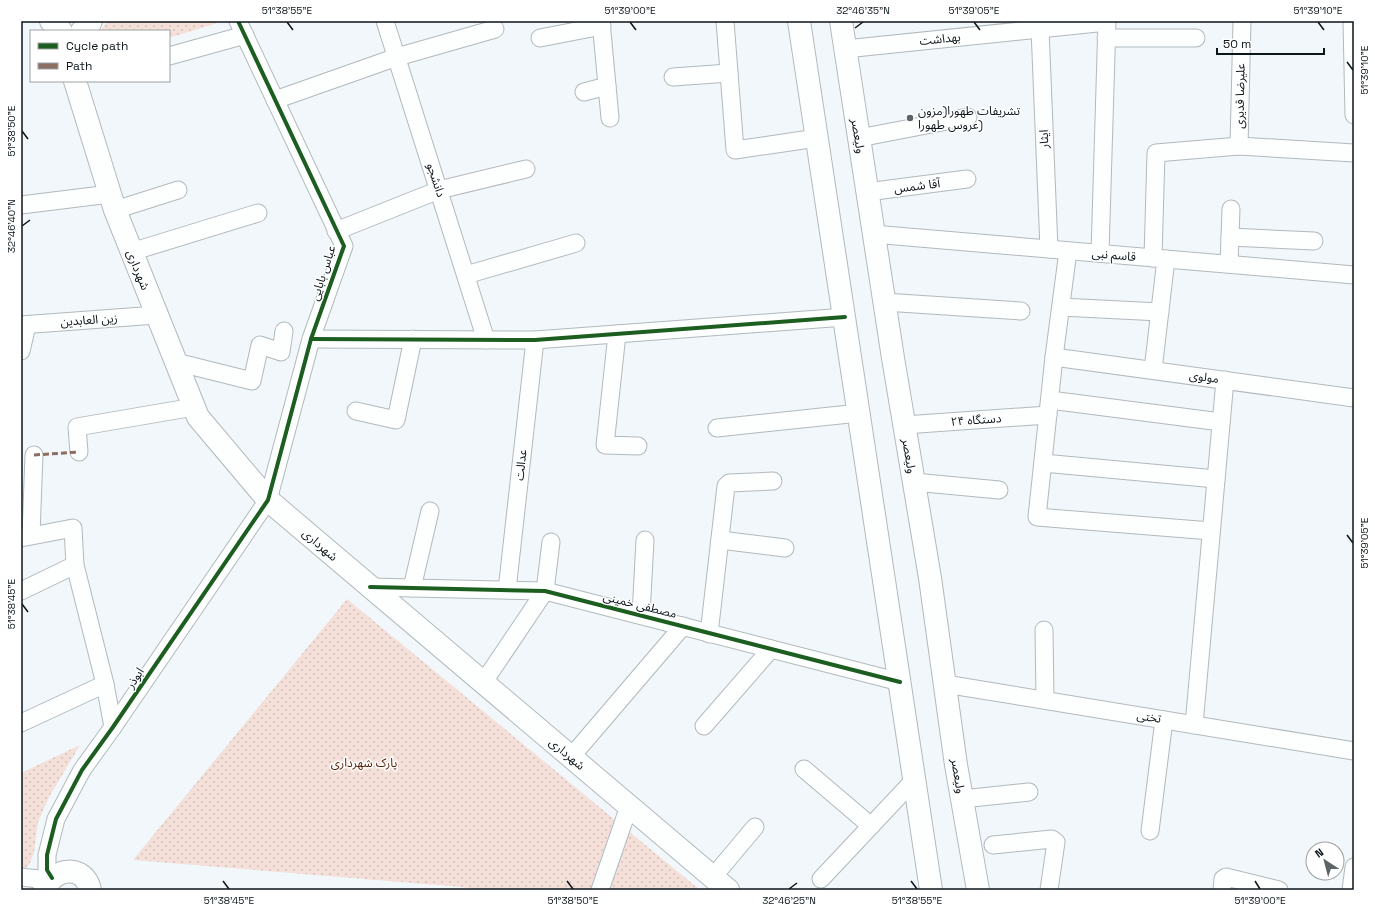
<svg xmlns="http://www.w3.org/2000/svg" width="1375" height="911" font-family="'Space Grotesk','Noto Sans Arabic',sans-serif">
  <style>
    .grass { fill: url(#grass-dots) }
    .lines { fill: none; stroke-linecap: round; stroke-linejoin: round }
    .minor-casing { stroke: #b2b9bd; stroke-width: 19 }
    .secondary-casing { stroke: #b2b9bd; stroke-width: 24 }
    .primary-casing { stroke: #b2b9bd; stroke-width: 24 }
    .minor { stroke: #fdfefe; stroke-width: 17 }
    .secondary { stroke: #fdfefe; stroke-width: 22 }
    .primary { stroke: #fdfefe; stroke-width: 22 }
    .quiet { stroke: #8d6e63; stroke-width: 3; stroke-dasharray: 6 3; stroke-linecap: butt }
    .cycleway-casing { stroke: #fff; stroke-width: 6 }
    .cycleway { stroke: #1b5e20; stroke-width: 4 }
    .ticks { fill: none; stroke: #0b151a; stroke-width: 1.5 }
    .poi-dot { fill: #5c6468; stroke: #fff; stroke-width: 1.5 }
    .labels { text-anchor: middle; stroke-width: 3; stroke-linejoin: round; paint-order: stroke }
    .street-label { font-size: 12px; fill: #0b151a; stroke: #fff }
    .poi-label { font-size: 12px; fill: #0b151a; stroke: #fff; text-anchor: start }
    .park-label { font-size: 12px; fill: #551c00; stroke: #fff }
    .neatline { fill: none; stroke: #0b151a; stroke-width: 1.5 }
    .ticks-label { font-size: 10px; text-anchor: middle; fill: #0b151a }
  </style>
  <defs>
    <pattern id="grass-dots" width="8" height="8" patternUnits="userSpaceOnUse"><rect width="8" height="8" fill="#f4e0d9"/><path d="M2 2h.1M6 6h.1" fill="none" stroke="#d0bfba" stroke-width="1.8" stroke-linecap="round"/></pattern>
  </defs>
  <rect width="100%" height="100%" fill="#f1f7fa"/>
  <g class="grass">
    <path d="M107 21H224L169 38V31H101Z"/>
    <path d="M347 599 700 890H479L462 887 133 860Z"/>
    <path d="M80 745 49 797 38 822 34 853 29 865 24 869H21V773Z"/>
  </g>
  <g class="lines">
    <defs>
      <g id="minor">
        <path d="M385 21 486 340"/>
        <path d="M601 21 610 118"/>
        <path d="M725 21 735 150 817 138"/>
        <path d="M1352 21 1354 115"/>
        <path d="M1040 29 1049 249"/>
        <path d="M540 38 602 26"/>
        <path d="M1106 38H1196"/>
        <path d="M845 49 1107 22"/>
        <path d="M169 56 245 35"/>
        <path d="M673 77 729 73"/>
        <path d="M584 92 607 86"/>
        <path d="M275 100 397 57 495 29"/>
        <path d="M859 138 968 117"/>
        <path d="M1239 146 1242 21"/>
        <path d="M867 192 967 179"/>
        <path d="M21 205 110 194"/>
        <path d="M115 210 178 190"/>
        <path d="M336 231 439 190 526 169"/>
        <path d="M873 234 1354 275"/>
        <path d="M1230 237 1314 241"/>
        <path d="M1068 251 1054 357 1037 517 1211 531"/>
        <path d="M131 252 258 213"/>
        <path d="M1100 253 1107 21"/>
        <path d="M1153 258 1156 153 1239 146 1354 153"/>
        <path d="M1229 264 1231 209"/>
        <path d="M466 275 576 243"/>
        <path d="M884 302 1021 311"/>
        <path d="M1061 307 1160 312"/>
        <path d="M21 325 156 315"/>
        <path d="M617 334 605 445 638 446"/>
        <path d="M311 339 535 340 845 317"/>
        <path d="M21 351 27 325"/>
        <path d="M1054 357 1354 398"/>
        <path d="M176 362 252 381 260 345 281 352 284 331"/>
        <path d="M1153 370 1166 259"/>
        <path d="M1050 400 1221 422"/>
        <path d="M356 411 396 420 413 339"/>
        <path d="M904 425 1048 415"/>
        <path d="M717 428 859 413"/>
        <path d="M79 452 77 427 194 407"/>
        <path d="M1043 463 1216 479"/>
        <path d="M914 482 999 490"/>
        <path d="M31 535 34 455"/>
        <path d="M21 538 73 528 75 565 105 684 113 727"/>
        <path d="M720 540 785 548"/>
        <path d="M370 587 545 591 900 682"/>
        <path d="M412 588 430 511"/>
        <path d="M507 590 535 340"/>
        <path d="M21 591 75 565"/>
        <path d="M641 615 645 540"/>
        <path d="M1044 630 1045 700"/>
        <path d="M709 634 726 486 729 483 773 481"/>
        <path d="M483 683 545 591 551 542"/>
        <path d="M945 684 1354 751"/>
        <path d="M21 723 105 684"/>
        <path d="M1194 725 1225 380"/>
        <path d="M704 726 771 649"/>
        <path d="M571 757 683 626"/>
        <path d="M804 769 871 826"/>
        <path d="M962 799 1029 792"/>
        <path d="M1150 831 1164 720"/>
        <path d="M993 845 1052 839 1056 842 1049 890"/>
        <path d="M21 877 39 879 48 881"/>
        <path d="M713 877 755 827"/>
        <path d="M52 878 47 870V855L56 819 82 770 113 727 268 500 311 339 344 246 238 21"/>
        <path d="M821 879 915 779"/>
        <path d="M600 890 629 806"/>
        <path d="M1222 890 1223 879 1226 877 1279 890"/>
        <path d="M1351 890 1354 867"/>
      </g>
      <g id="secondary">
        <path d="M51 21 61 31"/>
        <path d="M82 31 89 25 91 21"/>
        <path d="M75 81 115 210 198 417 268 500 728 890"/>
        <path d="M44 890C53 867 85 864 90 890"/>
      </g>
      <g id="primary">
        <path d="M799 21 931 890"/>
        <path d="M841 21 893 358 930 578 956 765 978 890"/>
      </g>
    </defs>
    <use href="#minor" class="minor-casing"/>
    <use href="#secondary" class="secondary-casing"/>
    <use href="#primary" class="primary-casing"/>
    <use href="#minor" class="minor"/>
    <use href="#secondary" class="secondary"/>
    <use href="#primary" class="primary"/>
    <path class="quiet" d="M34 455 79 452"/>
    <defs>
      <g id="cycleway">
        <path d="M311 339 535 340 845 317"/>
        <path d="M370 587 545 591 900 682"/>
        <path d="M52 878 47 870V855L56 819 82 770 113 727 268 500 311 339 344 246 238 21"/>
      </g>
    </defs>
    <use href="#cycleway" class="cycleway-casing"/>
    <use href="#cycleway" class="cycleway"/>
  </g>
  <path class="ticks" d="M287 22 293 30M630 22 636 30M974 22 980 30M1318 22 1324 30M855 28 863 22M1347 62 1353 70M22 131 28 139M22 226 30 220M1347 535 1353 543M22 604 28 612M223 881 229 889M567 881 573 889M911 881 917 889M1255 881 1260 889M789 889 797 883"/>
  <circle class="poi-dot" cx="910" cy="118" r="4"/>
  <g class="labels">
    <g class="street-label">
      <text transform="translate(940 39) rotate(-6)" y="4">بهداشت</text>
      <text transform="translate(1240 96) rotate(-89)" y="4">علیرضا قدیری</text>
      <text transform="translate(858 136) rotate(81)" y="4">ولیعصر</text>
      <text transform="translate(1044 139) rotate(-92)" y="4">ایثار</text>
      <text transform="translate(436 180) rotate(72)" y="4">دانشجو</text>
      <text transform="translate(917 186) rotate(-7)" y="4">آقا شمس</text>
      <text transform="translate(1114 255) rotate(5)" y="4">قاسم نبی</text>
      <text transform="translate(138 270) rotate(68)" y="4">شهرداری</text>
      <text transform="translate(323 273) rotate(-72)" y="4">عباس بابایی</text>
      <text transform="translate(89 320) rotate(-4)" y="4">زین العابدین</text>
      <text transform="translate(1204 377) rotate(8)" y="4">مولوی</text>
      <text transform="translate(976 420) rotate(-4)" y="4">۲۴ دستگاه</text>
      <text transform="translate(909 456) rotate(81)" y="4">ولیعصر</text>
      <text transform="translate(521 465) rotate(-84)" y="4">عدالت</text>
      <text transform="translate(320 545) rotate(41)" y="4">شهرداری</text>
      <text transform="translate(640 605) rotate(14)" y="4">مصطفی خمینی</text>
      <text transform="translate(135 678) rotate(-56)" y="4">ابوذر</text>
      <text transform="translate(1149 717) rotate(9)" y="4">تختی</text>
      <text transform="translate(567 754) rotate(40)" y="4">شهرداری</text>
      <text transform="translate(958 776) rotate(81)" y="4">ولیعصر</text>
    </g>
    <g class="poi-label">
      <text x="918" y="115">تشریفات طهورا(مزون<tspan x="918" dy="14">عروس طهورا)</tspan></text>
    </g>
    <g class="park-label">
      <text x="364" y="767">پارک شهرداری</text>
    </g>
  </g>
  <rect width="1375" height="911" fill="none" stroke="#ffffff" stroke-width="44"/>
  <rect x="30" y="30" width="140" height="52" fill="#ffffff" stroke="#9da1a3"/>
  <rect x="38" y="43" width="20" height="6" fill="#1b5e20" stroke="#9da1a3"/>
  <text x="66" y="50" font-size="12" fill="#0b151a">Cycle path</text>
  <rect x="38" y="63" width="20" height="6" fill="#8d6e63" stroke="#9da1a3"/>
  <text x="66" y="70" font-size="12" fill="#0b151a">Path</text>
  <g transform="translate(1325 861) rotate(324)"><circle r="19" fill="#ffffff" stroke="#9da1a3"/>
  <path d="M0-3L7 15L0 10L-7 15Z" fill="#5c6468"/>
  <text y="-6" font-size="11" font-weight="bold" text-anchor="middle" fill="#0b151a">N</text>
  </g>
  <path d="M1217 48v6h107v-6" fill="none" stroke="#0b151a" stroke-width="2"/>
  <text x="1223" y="48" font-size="12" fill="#0b151a" stroke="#ffffff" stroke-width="3" paint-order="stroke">50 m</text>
  <rect x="22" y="22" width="1331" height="867" class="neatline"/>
  <g class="ticks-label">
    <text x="287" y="14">51°38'55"E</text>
    <text x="630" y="14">51°39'00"E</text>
    <text x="863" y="14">32°46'35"N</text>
    <text x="974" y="14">51°39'05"E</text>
    <text x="1318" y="14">51°39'10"E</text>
    <text transform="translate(1364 70) rotate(-90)" y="4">51°39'10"E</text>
    <text transform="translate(11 131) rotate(-90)" y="4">51°38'50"E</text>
    <text transform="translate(11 226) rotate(-90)" y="4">32°46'40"N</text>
    <text transform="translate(1364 543) rotate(-90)" y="4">51°39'05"E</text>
    <text transform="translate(11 604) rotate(-90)" y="4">51°38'45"E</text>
    <text x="229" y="904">51°38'45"E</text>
    <text x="573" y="904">51°38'50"E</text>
    <text x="789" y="904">32°46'25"N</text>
    <text x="917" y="904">51°38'55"E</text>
    <text x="1260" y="904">51°39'00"E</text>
  </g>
</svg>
